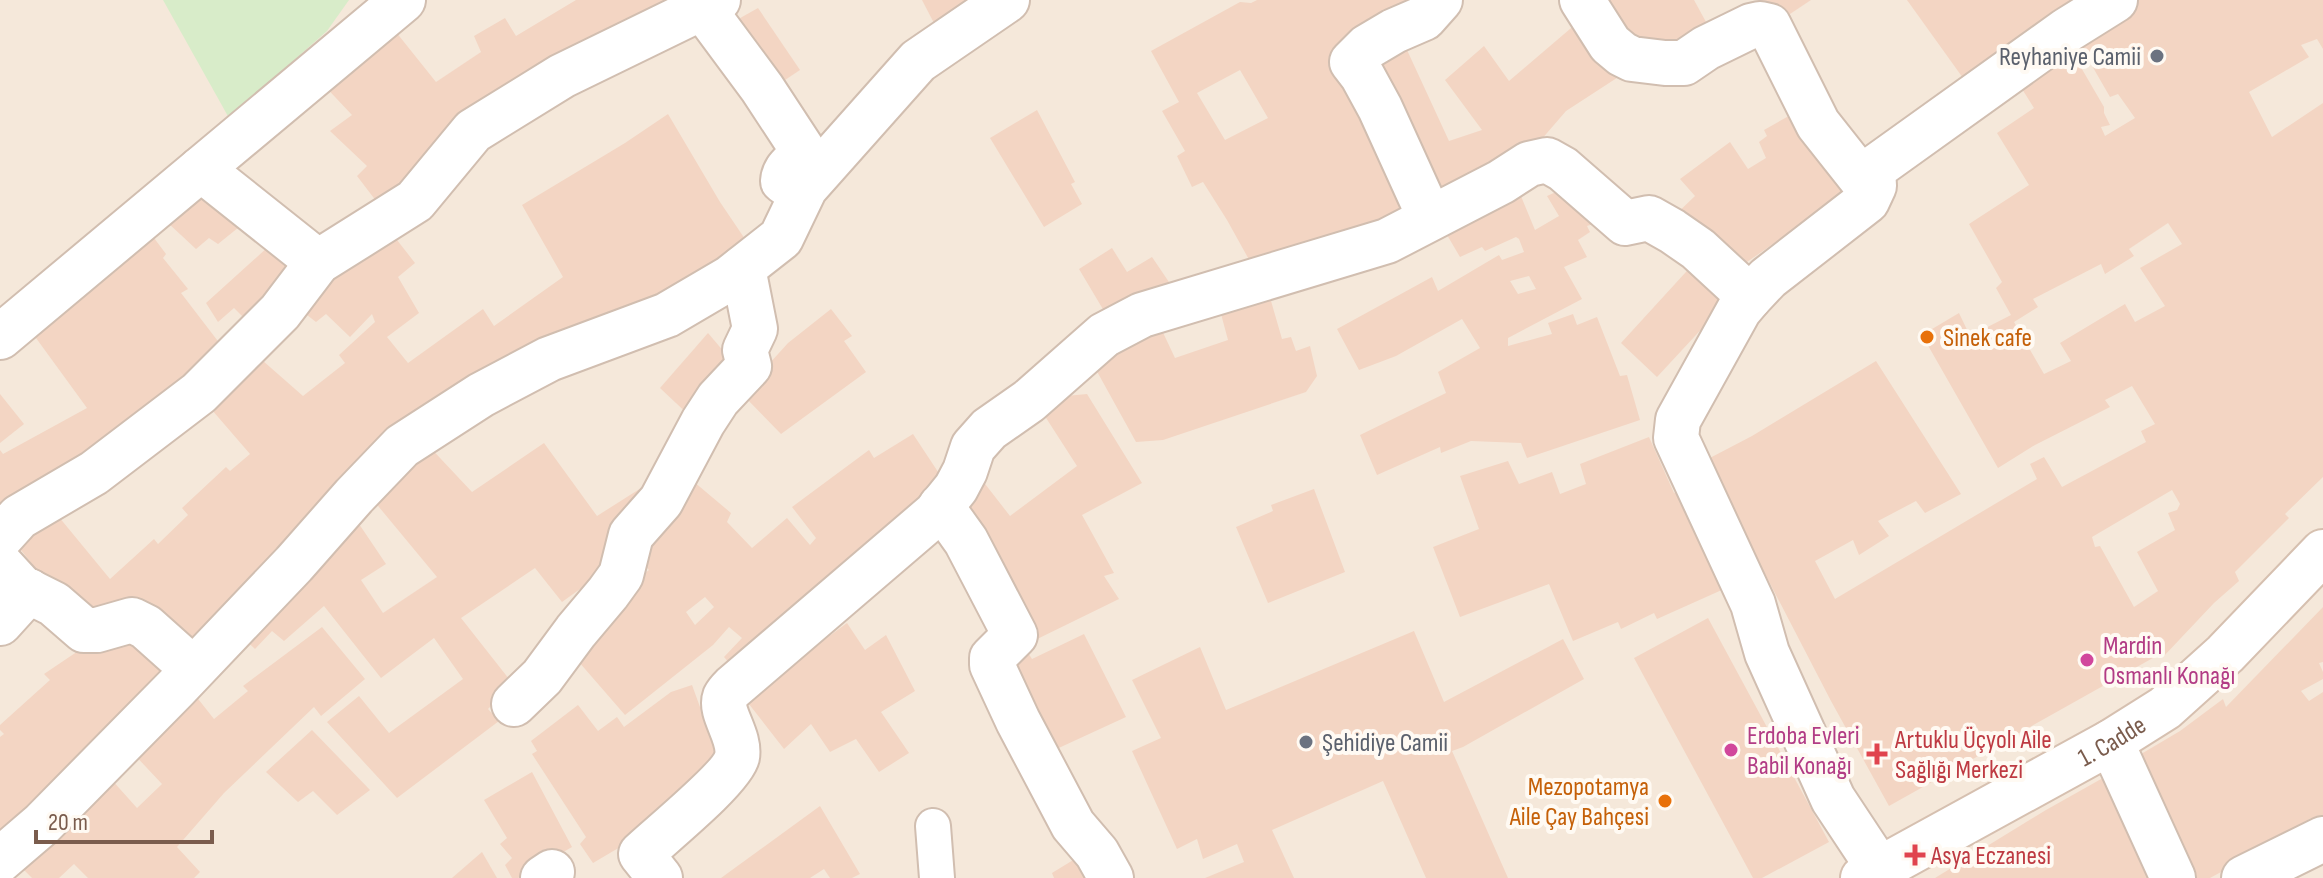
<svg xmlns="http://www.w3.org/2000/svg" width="2323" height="878" font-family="'Sofia Sans Condensed',sans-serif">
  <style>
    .residential { fill: #f5e8da }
    .green { fill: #d8ecc9 }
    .building { fill: #f3d5c3; fill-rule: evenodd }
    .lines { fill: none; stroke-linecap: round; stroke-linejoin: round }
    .lane-casing { stroke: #d1beb0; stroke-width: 38 }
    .street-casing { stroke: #d1beb0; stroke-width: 48 }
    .secondary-casing { stroke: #d6c0b0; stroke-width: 48 }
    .lane { stroke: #fff; stroke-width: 34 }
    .street { stroke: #fff; stroke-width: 44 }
    .secondary { stroke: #fff; stroke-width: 44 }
    .worship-dot { fill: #6b7280; stroke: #fffaf3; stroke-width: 3 }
    .food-dot { fill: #e8710a; stroke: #fffaf3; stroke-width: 3 }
    .hotel-dot { fill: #d1479c; stroke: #fffaf3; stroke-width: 3 }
    .health-dot { fill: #e0444e; stroke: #fffaf3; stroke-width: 3 }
    .labels { text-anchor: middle; stroke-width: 8; stroke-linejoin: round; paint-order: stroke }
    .worship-label { font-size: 26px; fill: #5b616d; stroke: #fffaf3; text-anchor: end }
    .food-label { font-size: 26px; fill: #c56008; stroke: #fffaf3; text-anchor: start }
    .hotel-label { font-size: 26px; fill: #b23c85; stroke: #fffaf3; text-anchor: start }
    .health-label { font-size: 26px; fill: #be3a42; stroke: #fffaf3; text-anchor: start }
    .street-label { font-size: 26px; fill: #7a5c4d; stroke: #fffaf3 }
  </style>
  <rect width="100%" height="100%" fill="#fdf6ec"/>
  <rect class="residential" x="0" y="0" width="2323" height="878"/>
  <path class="green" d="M163 0H349L327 31 229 118Z"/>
  <g class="building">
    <path d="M576 0H691L383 210 357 176 367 166 330 131 352 115 319 80 388 22 436 82 481 52 474 36 505 18 516 36Z"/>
    <path d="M922 0H991L935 25Z"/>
    <path d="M1257 0H1420L1332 56 1413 214 1257 274 1227 220 1203 182 1192 187 1177 156 1185 151 1162 111 1179 102 1151 51 1240 2 1251 3ZM1240 70 1268 118 1225 140 1197 93Z"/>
    <path d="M1590 0H1694L1712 33 1629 53Z"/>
    <path d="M1758 0H1811L1775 24Z"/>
    <path d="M1907 0H2091L1968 85Z"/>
    <path d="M2138 0H2323V49L2317 39 2301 45 2309 57 2249 92 2272 137 2323 103V477L2285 514 2289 518 2235 572 2239 581 2214 603 2163 657 2160 654 1889 806 1831 701 1706 460 1752 436 1876 361 1961 494 1925 513 1916 501 1878 521 1889 536 1859 555 1853 540 1815 561 1835 599 2037 479 2030 464 2044 457 2062 487 2146 442 2141 431 2155 424 2132 386 2105 400 2110 407 2035 445 1998 468 1922 335 1959 313 1970 336 2011 315 1996 288 2002 282 1969 224 2029 185 1997 133 2034 108 2017 81 2072 52 2104 107V113L2110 125 2101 127 2105 136 2135 118 2118 94 2110 97 2076 38ZM2168 223 2182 244 2140 268 2165 306 2135 322 2125 304 2060 343 2071 361 2044 374 2014 322 2038 307 2033 299 2101 264 2105 274 2134 256 2129 249ZM2172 490 2180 504 2177 510 2168 513 2175 530 2137 552 2158 591 2134 607 2100 546 2095 547 2092 537Z"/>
    <path d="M758 8 800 70 773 88 726 26Z"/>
    <path d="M1584 17 1626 72 1566 111 1528 155 1426 199 1367 68 1407 50 1449 141 1482 130 1445 80 1484 46 1509 81Z"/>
    <path d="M1803 108 1849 195 1809 219 1734 271 1672 218 1695 196 1680 179 1730 142 1748 169 1766 158 1759 142 1767 136 1764 130Z"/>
    <path d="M1037 110 1075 182 1071 184 1082 204 1044 227 990 138Z"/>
    <path d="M668 114 720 202 747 242 650 310 515 356 189 655 89 625 52 589 17 545 54 511 110 579 154 539 158 544 188 515 182 508 226 467 230 471 250 454 212 410 232 392 221 380 254 353 303 396 345 363 339 355 375 322 372 314 350 337 326 314 316 322 298 308 390 231 415 263 398 277 419 313 387 337 408 363 483 309 494 326 563 277 522 205 625 143Z"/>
    <path d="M207 187 244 223 218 244 209 238 196 249 167 222Z"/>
    <path d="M1565 188 1602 221 1587 226 1590 232 1578 240 1587 257 1564 267 1582 299 1508 338V346L1552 334 1548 323 1573 314 1577 325 1597 317 1620 376 1627 375 1640 420 1527 458 1521 443 1471 441 1441 453 1440 447 1377 475 1360 435 1446 393 1438 372 1480 348 1462 319 1396 356 1359 370 1337 329 1432 277 1438 291 1499 255 1502 260 1524 252 1519 239 1516 237 1485 251 1482 247 1460 257 1440 223 1518 189 1535 230 1559 216 1547 196ZM1529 276 1536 289 1518 294 1510 281Z"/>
    <path d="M148 230 166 254 163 258 188 289 181 293 227 353 0 518V450L3 454 87 408 28 327Z"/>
    <path d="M268 247 299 277 252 326 234 308 218 322 206 303Z"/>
    <path d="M1112 248 1127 272 1152 257 1173 288 1110 321 1079 269Z"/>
    <path d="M1696 261 1733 295 1657 377 1621 343Z"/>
    <path d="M1267 287 1282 339 1291 337 1296 351 1310 346 1317 376 1306 392 1163 440 1136 442 1089 357 1158 322 1175 358 1228 340 1217 299Z"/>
    <path d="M831 309 852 336 844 341 866 372 781 434 742 394 788 343Z"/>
    <path d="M708 333 736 366 693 419 660 388Z"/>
    <path d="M0 394 24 424 0 443Z"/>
    <path d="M1087 394 1142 483 1082 515 1114 573 1104 576 1119 599 1027 644 952 509 975 471 1010 516 1077 466 1039 407 1055 397Z"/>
    <path d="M913 434 946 484 738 673 724 657 742 638 729 627 713 645 625 715 572 654 620 615 609 600 649 570 631 551 687 476 731 513 727 522 752 548 787 518 810 545 816 538 792 507 869 450 874 458ZM705 597 714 607 695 625 686 612Z"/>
    <path d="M1649 437 1674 493 1682 489 1724 589 1657 619 1654 613 1621 629 1618 622 1573 641 1549 584 1460 617 1433 547 1479 529 1460 476 1508 461 1519 484 1552 472 1560 494 1586 484 1580 464Z"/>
    <path d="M425 442 472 492 544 443 597 516 649 483 616 563 562 602 535 568 461 618 513 684 488 709 499 721 397 798 327 722 359 696 389 733 463 679 434 638 381 678 324 606 284 641 272 631 255 649 238 633 357 521 386 564 361 580 383 613 437 577 369 495Z"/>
    <path d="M1314 489 1345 572 1268 603 1236 527 1273 511 1271 505Z"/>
    <path d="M2323 607V662L2319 663 2323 672V679L2301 691 2309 701 2323 692V828L2319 830 2311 818 2256 853 2210 878H2186L2131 760 2180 731 2223 699 2226 707Z"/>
    <path d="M1708 618 1829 842 1762 878H1753L1634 658Z"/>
    <path d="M847 623 865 650 886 635 915 691 881 712 909 753 879 772 856 739 830 752 811 724 784 749 745 699Z"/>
    <path d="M133 627 181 671 0 847V737L4 734 0 730V725L50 680 44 674 96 639 106 651Z"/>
    <path d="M322 627 365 679 321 716 314 707 224 793 177 847 200 872 194 878H88L74 864 59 878H32L13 859 111 779 137 808 162 784 131 751 191 690 214 719 248 691 243 686Z"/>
    <path d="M1414 631 1444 702 1563 639 1584 679 1463 747 1452 751 1508 878H1426L1383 781 1272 830 1294 878H1205L1244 862 1237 844 1203 859 1197 839 1177 849 1132 751 1161 738 1132 680 1200 647 1226 710Z"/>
    <path d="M1084 634 1126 717 1050 752 1005 667 1023 645 1032 659Z"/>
    <path d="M692 685 700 707 708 703 730 741 632 840 593 863 580 844 586 837 532 754 537 751 531 741 578 705 598 731 617 717 624 727 671 692Z"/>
    <path d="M312 730 370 790 337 815 313 791 298 802 266 772Z"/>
    <path d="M532 772 572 847 518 878H512L505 865 512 858 500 844 507 838 484 800Z"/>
    <path d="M2110 774 2161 878H1935L2046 810Z"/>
    <path d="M820 806 860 874 852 878H830L824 869 810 878H721Z"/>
    <path d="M1088 851 1101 878H1054L1052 873Z"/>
    <path d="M482 852 497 878H452Z"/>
  </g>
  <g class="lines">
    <defs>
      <path id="lane" d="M933 826 937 878"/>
      <g id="street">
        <path d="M1582 0 1610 44 1622 54 1632 59 1665 63H1684L1706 48 1751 26 1760 24 1769 26 1818 124 1871 191"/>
        <path d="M702 7 762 88 802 149C800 162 784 165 783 181L797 191"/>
        <path d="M201 169 318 262"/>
        <path d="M1430 218 1380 108 1362 75 1352 62 1367 47 1394 31 1424 18 1440 0"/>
        <path d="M0 337 403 0"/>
        <path d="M941 506 966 541 1015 635 992 658V665L1018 721 1073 825 1097 853 1111 878"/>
        <path d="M0 538 19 517 94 473 199 393 280 312 318 262 415 201 473 131 562 76 718 0"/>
        <path d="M0 564 22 588 54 604 84 630H97L132 620 146 627 193 669"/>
        <path d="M0 623 29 591"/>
        <path d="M514 704 542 677 576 631 608 593 621 575 631 535 661 501 703 422 718 399 749 366 745 350 755 329 743 268"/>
        <path d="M2111 742 2173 878"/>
        <path d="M0 860 42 824 176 688 294 564 354 496 402 446 481 395 549 359 667 315 730 278 781 238 805 188 918 61 1007 0"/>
        <path d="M1880 870 1833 799 1767 653 1753 604 1676 438 1678 420 1739 310 1750 297 1768 278 1867 201 1874 186 1873 169 2067 30 2115 0"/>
        <path d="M543 878 552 872"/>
        <path d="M660 878 641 854C660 836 732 778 737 757 741 736 719 713 725 697 727 693 730 690 733 687L935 514 956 488 965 471 973 447 989 429 1029 401 1104 335 1142 315 1387 241 1501 182 1529 164 1547 160 1563 169 1625 223 1649 218 1672 231 1698 249 1750 297"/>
        <path d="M2244 878 2323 839"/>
      </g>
      <g id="secondary">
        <path id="s1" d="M1863 878 2111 742 2165 708 2225 654 2323 552"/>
      </g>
    </defs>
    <use href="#lane" class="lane-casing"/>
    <use href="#street" class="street-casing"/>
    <use href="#secondary" class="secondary-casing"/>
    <use href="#lane" class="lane"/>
    <use href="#street" class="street"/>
    <use href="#secondary" class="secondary"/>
  </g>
  <g class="worship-dot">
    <circle cx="2157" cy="56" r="8"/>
    <circle cx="1306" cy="742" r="8"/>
  </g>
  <g class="food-dot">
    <circle cx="1927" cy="337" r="8"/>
    <circle cx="1665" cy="801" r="8"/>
  </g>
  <g class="hotel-dot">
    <circle cx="2087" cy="660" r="8"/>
    <circle cx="1731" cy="750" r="8"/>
  </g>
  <g class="health-dot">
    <path d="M1873 742h8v8h8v8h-8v8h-8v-8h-8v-8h8z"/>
    <path d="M1911 843h8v8h8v8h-8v8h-8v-8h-8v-8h8z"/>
  </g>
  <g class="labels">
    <g class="worship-label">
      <text x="2141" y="65">Reyhaniye Camii</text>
      <text x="1322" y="751" text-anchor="start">Şehidiye Camii</text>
    </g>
    <g class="food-label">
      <text x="1943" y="346">Sinek cafe</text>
      <text x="1649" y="795" text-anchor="end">Mezopotamya<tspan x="1649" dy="30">Aile Çay Bahçesi</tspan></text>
    </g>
    <g class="hotel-label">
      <text x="2103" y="654">Mardin<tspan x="2103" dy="30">Osmanlı Konağı</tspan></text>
      <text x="1747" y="744">Erdoba Evleri<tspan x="1747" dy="30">Babil Konağı</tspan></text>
    </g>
    <g class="health-label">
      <text x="1895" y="748">Artuklu Üçyolı Aile<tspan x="1895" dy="30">Sağlığı Merkezi</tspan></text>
      <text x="1931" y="864">Asya Eczanesi</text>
    </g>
    <g class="street-label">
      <text dy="9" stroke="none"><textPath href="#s1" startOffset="284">1. Cadde</textPath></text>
    </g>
  </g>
  <path d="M36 830v12h176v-12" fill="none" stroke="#7a5c4d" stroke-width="4"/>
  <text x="48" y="830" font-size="24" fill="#7a5c4d" stroke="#fffaf3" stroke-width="6" paint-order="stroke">20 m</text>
</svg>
